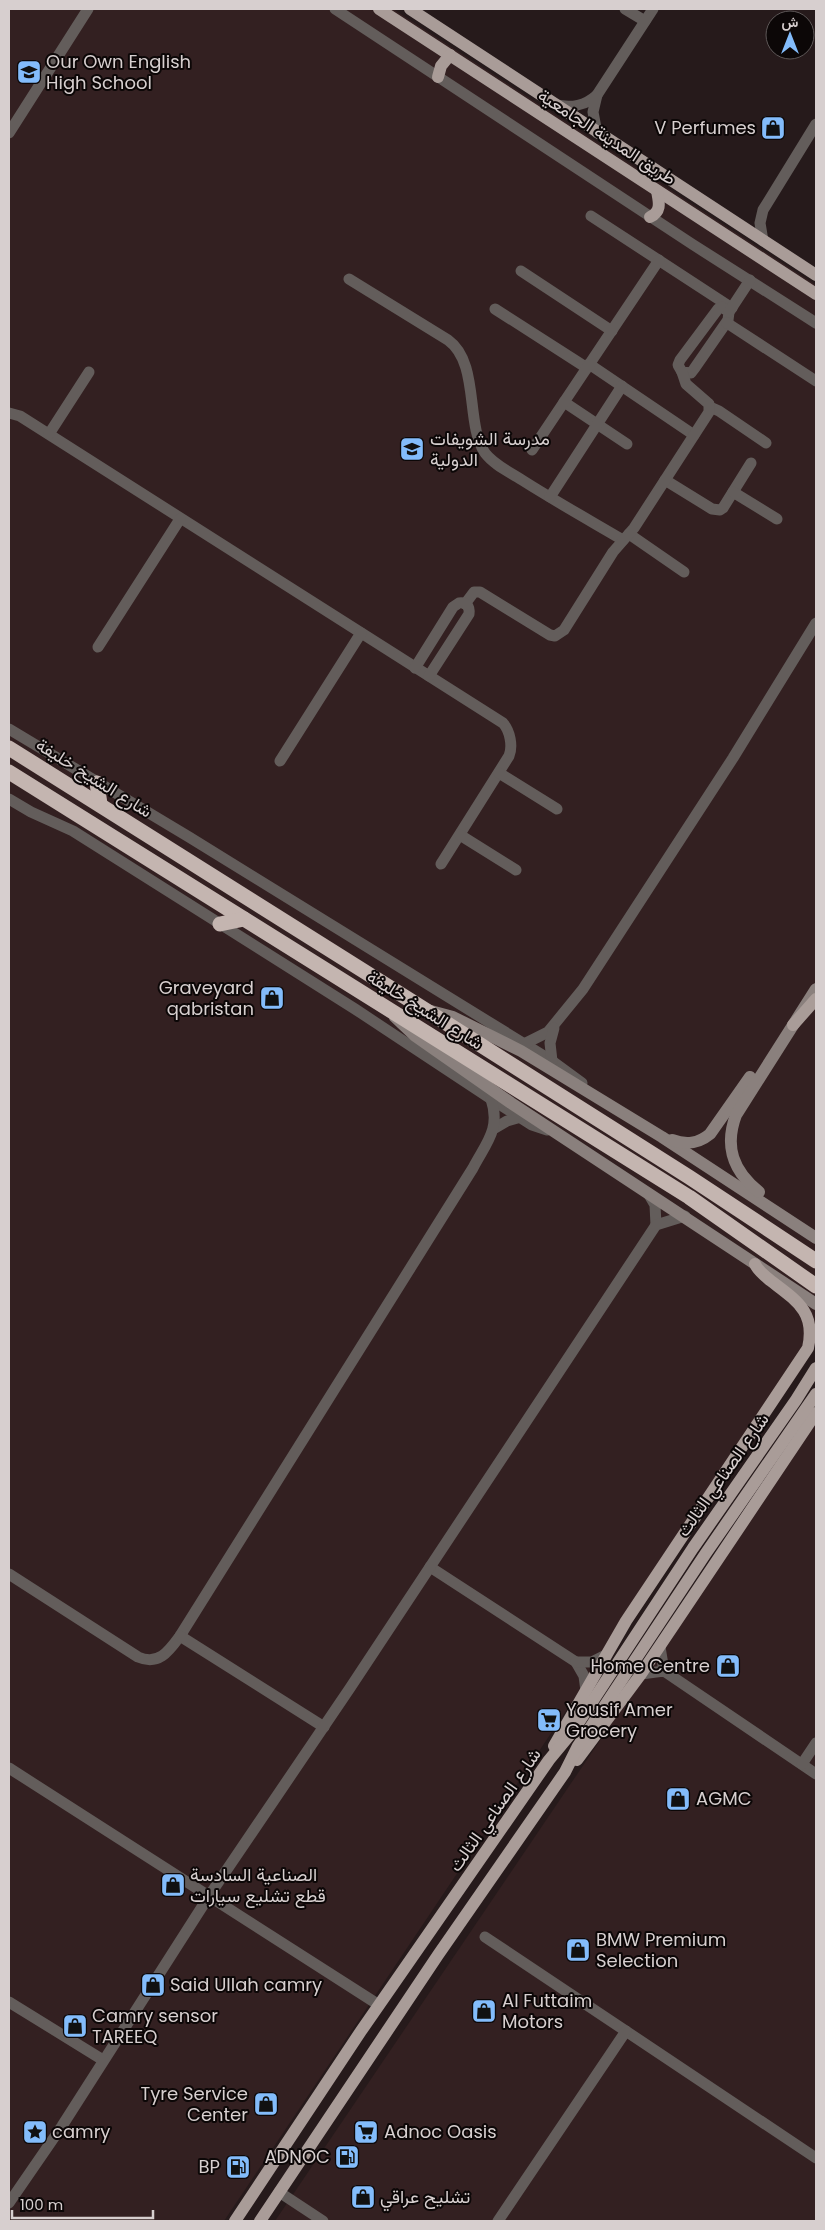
<svg xmlns="http://www.w3.org/2000/svg" width="825" height="2230" font-family="Poppins,Vazirmatn,sans-serif">
  <style>
    .built { fill: #332021 }
    .lines { fill: none; stroke-linecap: round; stroke-linejoin: round }
    .street { stroke: #635d5b; stroke-width: 11 }
    .secondary { stroke: #8a807d; stroke-width: 12 }
    .primary { stroke: #a99c98; stroke-width: 12 }
    .highway { stroke: #c4b5b0; stroke-width: 15 }
    .labels { text-anchor: middle; stroke-width: 4; stroke-linejoin: round; paint-order: stroke }
    .poi-label { font-size: 18px; fill: #d7cfcf; stroke: #0c0707; text-anchor: start }
    .street-label { font-size: 18px; fill: #d7cfcf; stroke: #0c0707 }
  </style>
  <rect width="100%" height="100%" fill="#261a1b"/>
  <g class="built">
    <path d="M9 9H393L816 285V1342L803 1367 580 1690 224 2221H9Z"/>
    <path d="M816 1421V2221H275Z"/>
  </g>
  <g class="lines">
    <g class="street">
      <path d="M335 9 692 244 816 323"/>
      <path d="M625 9 645 21"/>
      <path d="M556 105C572 108 585 106 597 95L653 9"/>
      <path d="M9 133 88 9"/>
      <path d="M597 133 593 112 597 95"/>
      <path d="M591 216 732 308"/>
      <path d="M763 241 760 223 763 210 816 124"/>
      <path d="M521 271 612 331"/>
      <path d="M349 279 448 340C480 363 465 424 485 453 494 465 510 472 522 480 555 501 589 520 623 540"/>
      <path d="M722 307 729 312 728 320 694 369 691 373 682 372 678 365 680 360 718 309Z"/>
      <path d="M495 309 587 368"/>
      <path d="M729 312 750 280"/>
      <path d="M727 323 816 381"/>
      <path d="M589 364 694 435"/>
      <path d="M564 402 627 444"/>
      <path d="M710 407 719 411 766 443"/>
      <path d="M9 413 20 416 503 723C510 731 513 746 509 756L441 864"/>
      <path d="M49 434 89 372"/>
      <path d="M532 450 659 260"/>
      <path d="M665 480 712 509 720 510 723 508 751 463"/>
      <path d="M733 492 777 519"/>
      <path d="M550 497 622 386"/>
      <path d="M629 534 684 572"/>
      <path d="M465 604 474 592H480L550 635 555 636 564 630 613 552 634 528 709 412V404L686 384 682 372"/>
      <path d="M98 647 180 519"/>
      <path d="M415 668 453 607 459 603C466 602 470 606 469 614L429 676"/>
      <path d="M9 729 189 837 552 1061 582 1083"/>
      <path d="M280 761 361 633"/>
      <path d="M499 773 557 809"/>
      <path d="M9 799 31 812 73 831 355 1009 491 1099 532 1125 547 1130"/>
      <path d="M460 835 516 870"/>
      <path d="M524 1044 548 1032 583 989 733 758 816 623"/>
      <path d="M552 1061 550 1043 554 1028"/>
      <path d="M495 1128 507 1121 521 1117"/>
      <path d="M648 1193 655 1205 656 1225"/>
      <path d="M430 1567 576 1662 584 1676 586 1691"/>
      <path d="M9 1574 138 1657C159 1666 169 1651 180 1636L473 1168C486 1143 501 1129 491 1099"/>
      <path d="M180 1636 324 1727"/>
      <path d="M660 1647 664 1671"/>
      <path d="M576 1662H592L606 1655"/>
      <path d="M641 1674 664 1671 816 1774"/>
      <path d="M802 1764 816 1743"/>
      <path d="M9 1768 379 2005"/>
      <path d="M485 1937 816 2158"/>
      <path d="M9 2002 103 2060"/>
      <path d="M279 2192 323 2221"/>
      <path d="M9 2203 62 2126 209 1896 350 1688 656 1225 685 1216"/>
      <path d="M498 2221 626 2031"/>
    </g>
    <g class="secondary">
      <path d="M427 1010 453 1017 521 1051 662 1137 816 1238"/>
      <path d="M395 1017 414 1035 511 1103 816 1304"/>
      <path d="M672 1140C686 1145 698 1144 710 1134L750 1077"/>
      <path d="M759 1192C733 1171 724 1147 736 1115L816 989"/>
    </g>
    <g class="primary">
      <path d="M379 9 816 294"/>
      <path d="M410 9 816 275"/>
      <path d="M438 77 441 66 450 55"/>
      <path d="M650 217C662 211 659 202 657 191"/>
      <path d="M793 1025 816 999"/>
      <path d="M554 1746 626 1621 808 1348C816 1312 797 1301 771 1281 765 1276 758 1271 755 1264"/>
      <path d="M577 1760 641 1674 816 1413"/>
      <path d="M235 2221 361 2031 549 1760 573 1731 693 1548 796 1400 816 1368"/>
      <path d="M260 2221 438 1955 565 1772 578 1746 706 1553 816 1394"/>
    </g>
    <g class="highway">
      <path d="M9 748 405 997 689 1177 816 1261"/>
      <path d="M9 772 689 1197 816 1286"/>
      <path d="M97 783 100 804"/>
      <path d="M220 924 244 919"/>
    </g>
  </g>
  <defs>
    <symbol id="school-square" viewBox="-11 -11 22 22"><rect x="-9" y="-9" width="18" height="18" rx="4" fill="#83bcfb" stroke="#0c0707"/><path d="M0-5L7-2L0 1L-7-2ZM-4 1L0 2.5L4 1V4Q0 6-4 4Z" fill="#111"/></symbol>
    <symbol id="shop-square" viewBox="-11 -11 22 22"><rect x="-9" y="-9" width="18" height="18" rx="4" fill="#83bcfb" stroke="#0c0707"/><path d="M-5-2.5h2.3a2.7 3.5 0 0 1 5.4 0H5L5.5 6h-11ZM-1.5-2.5h3a1.5 2.3 0 0 0-3 0Z" fill="#111"/></symbol>
    <symbol id="supermarket-square" viewBox="-11 -11 22 22"><rect x="-9" y="-9" width="18" height="18" rx="4" fill="#83bcfb" stroke="#0c0707"/><path d="M-6-5.5h2.5l.6 2H6L4.5 2H-2.5L-4.4-4H-6ZM-1.5 3.2a1.3 1.3 0 1 0 .1 0ZM3 3.2a1.3 1.3 0 1 0 .1 0Z" fill="#111"/></symbol>
    <symbol id="sight-square" viewBox="-11 -11 22 22"><rect x="-9" y="-9" width="18" height="18" rx="4" fill="#83bcfb" stroke="#0c0707"/><path d="M0-6L1.8-2.2L6-1.7L2.9 1.2L3.7 5.4L0 3.3L-3.7 5.4L-2.9 1.2L-6-1.7L-1.8-2.2Z" fill="#111"/></symbol>
    <symbol id="fuel-square" viewBox="-11 -11 22 22"><rect x="-9" y="-9" width="18" height="18" rx="4" fill="#83bcfb" stroke="#0c0707"/><path d="M-5.5-6h7V0h2V4h1.3V-2.5L3-4.5l.8-.8L6-3V5H2.5V1h-1V6h-7ZM-4.2-4.7v3.2H.2V-4.7Z" fill="#111"/></symbol>
  </defs>
  <g fill-rule="evenodd">
    <use href="#school-square" x="15" y="58" width="28" height="28"/>
    <use href="#shop-square" x="759" y="114" width="28" height="28"/>
    <use href="#school-square" x="398" y="435" width="28" height="28"/>
    <use href="#shop-square" x="258" y="984" width="28" height="28"/>
    <use href="#shop-square" x="714" y="1652" width="28" height="28"/>
    <use href="#supermarket-square" x="535" y="1706" width="28" height="28"/>
    <use href="#shop-square" x="664" y="1785" width="28" height="28"/>
    <use href="#shop-square" x="159" y="1871" width="28" height="28"/>
    <use href="#shop-square" x="564" y="1936" width="28" height="28"/>
    <use href="#shop-square" x="139" y="1971" width="28" height="28"/>
    <use href="#shop-square" x="470" y="1997" width="28" height="28"/>
    <use href="#shop-square" x="61" y="2012" width="28" height="28"/>
    <use href="#shop-square" x="252" y="2090" width="28" height="28"/>
    <use href="#sight-square" x="21" y="2118" width="28" height="28"/>
    <use href="#supermarket-square" x="352" y="2118" width="28" height="28"/>
    <use href="#fuel-square" x="333" y="2143" width="28" height="28"/>
    <use href="#fuel-square" x="224" y="2153" width="28" height="28"/>
    <use href="#shop-square" x="349" y="2183" width="28" height="28"/>
  </g>
  <g class="labels">
    <g class="poi-label">
      <text x="46" y="68">Our Own English<tspan x="46" dy="21">High School</tspan></text>
      <text x="756" y="134" text-anchor="end">V Perfumes</text>
      <text x="430" y="445">مدرسة الشويفات<tspan x="430" dy="21">الدولية</tspan></text>
      <text x="254" y="994" text-anchor="end">Graveyard<tspan x="254" dy="21">qabristan</tspan></text>
      <text x="710" y="1672" text-anchor="end">Home Centre</text>
      <text x="566" y="1716">Yousif Amer<tspan x="566" dy="21">Grocery</tspan></text>
      <text x="696" y="1805">AGMC</text>
      <text x="190" y="1881">الصناعية السادسة<tspan x="190" dy="21">قطع تشليع سيارات</tspan></text>
      <text x="596" y="1946">BMW Premium<tspan x="596" dy="21">Selection</tspan></text>
      <text x="170" y="1991">Said Ullah camry</text>
      <text x="502" y="2007">Al Futtaim<tspan x="502" dy="21">Motors</tspan></text>
      <text x="92" y="2022">Camry sensor<tspan x="92" dy="21">TAREEQ</tspan></text>
      <text x="248" y="2100" text-anchor="end">Tyre Service<tspan x="248" dy="21">Center</tspan></text>
      <text x="52" y="2138">camry</text>
      <text x="384" y="2138">Adnoc Oasis</text>
      <text x="330" y="2163" text-anchor="end">ADNOC</text>
      <text x="220" y="2173" text-anchor="end">BP</text>
      <text x="380" y="2203">تشليح عراقي</text>
    </g>
    <g class="street-label">
      <text transform="translate(607 137) rotate(33)" y="6">طريق المدينة الجامعية</text>
      <text transform="translate(94 778) rotate(32)" y="6">شارع الشيخ خليفة</text>
      <text transform="translate(425 1010) rotate(32)" y="6">شارع الشيخ خليفة</text>
      <text transform="translate(723 1475) rotate(-55)" y="6">شارع الصناعي الثالث</text>
      <text transform="translate(495 1810) rotate(-55)" y="6">شارع الصناعي الثالث</text>
    </g>
  </g>
  <rect width="825" height="2230" fill="none" stroke="#d7cfcf" stroke-width="20"/>
  <g transform="translate(790 35)"><circle r="24" fill="#0c0707" stroke="#5d5757"/>
  <path d="M0-4L9 19L0 12L-9 19Z" fill="#83bcfb"/>
  <text y="-8" font-size="14" font-weight="bold" text-anchor="middle" fill="#d7cfcf">ش</text>
  </g>
  <path d="M12 2210v8h141v-8" fill="none" stroke="#d7cfcf" stroke-width="2.5"/>
  <text x="20" y="2210" font-size="15" fill="#d7cfcf" stroke="#0c0707" stroke-width="4" paint-order="stroke">100 m</text>
</svg>
